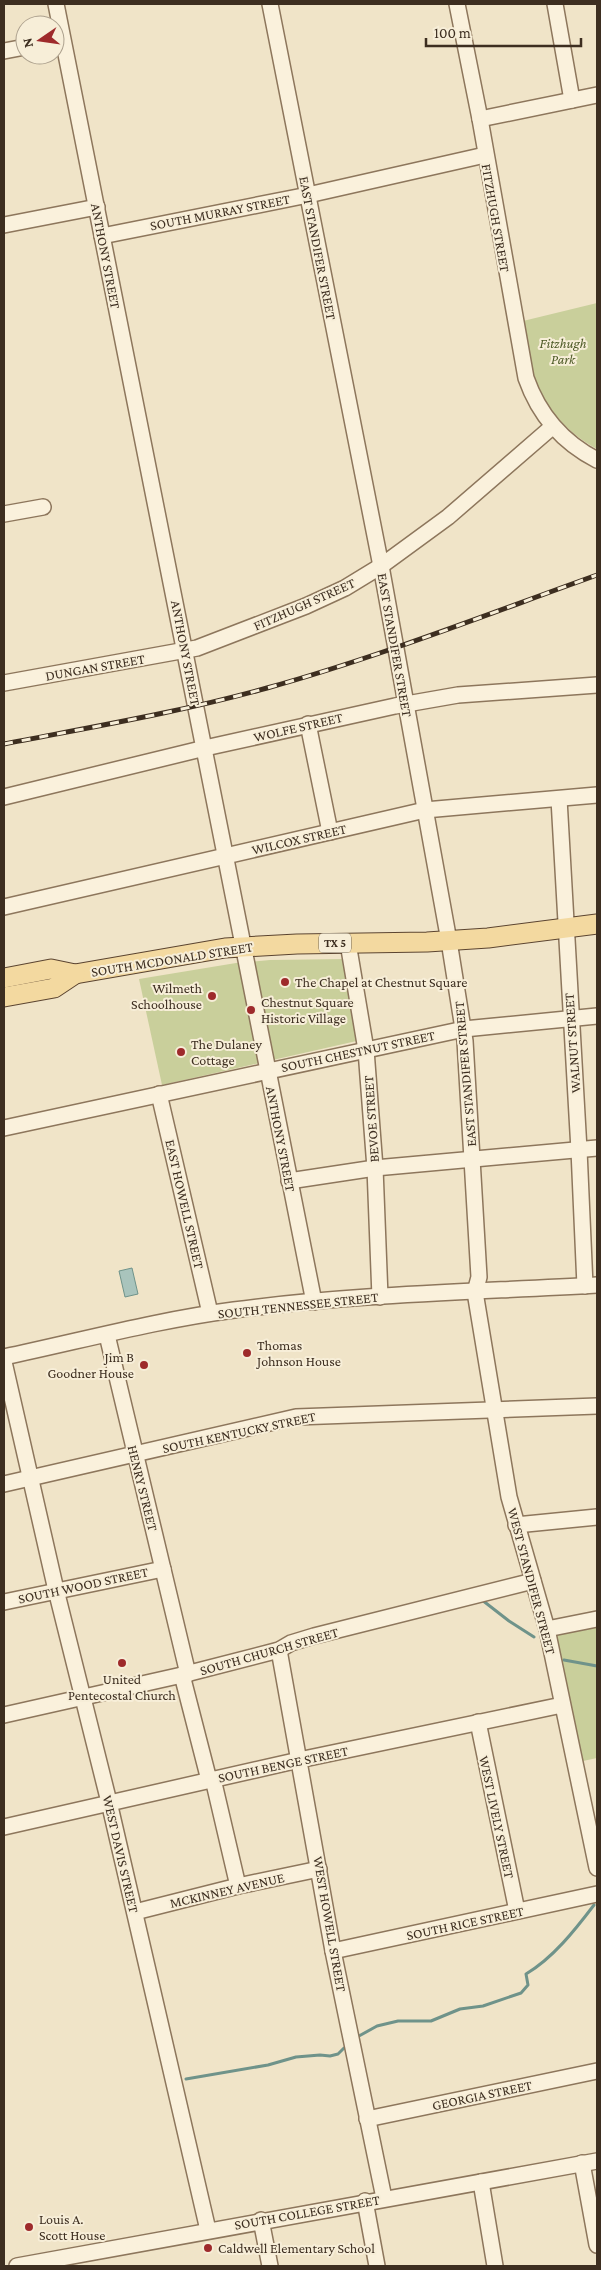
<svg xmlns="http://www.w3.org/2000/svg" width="601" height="2270" font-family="'Crimson Pro',serif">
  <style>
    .green { fill: #c9cf9b }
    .water { fill: #a9c4bc; stroke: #6f938a }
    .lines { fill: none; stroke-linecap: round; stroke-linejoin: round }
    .stream { stroke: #6f938a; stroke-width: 3 }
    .minor-casing { stroke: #8d765c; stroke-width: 18 }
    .major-casing { stroke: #5b4430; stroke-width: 21 }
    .minor { stroke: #faf1dc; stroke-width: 15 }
    .major { stroke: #f3d9a0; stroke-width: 19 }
    .rail-casing { stroke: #3d2e20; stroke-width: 5 }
    .rail { stroke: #f7eed8; stroke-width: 3; stroke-dasharray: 9; stroke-linecap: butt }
    .poi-dot { fill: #9e2a2b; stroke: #f7eed8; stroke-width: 2 }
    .labels { text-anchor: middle; stroke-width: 4; stroke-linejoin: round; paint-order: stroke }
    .shield { fill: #f7eed8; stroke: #756857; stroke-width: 1 }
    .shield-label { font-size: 12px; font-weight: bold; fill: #3d2e20 }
    .street-label { font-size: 14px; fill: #3d2e20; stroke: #f7eed8 }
    .park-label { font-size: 14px; font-style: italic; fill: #4d5a26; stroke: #f7eed8 }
    .poi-label { font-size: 14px; fill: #3d2e20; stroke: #f7eed8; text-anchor: start }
  </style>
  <rect width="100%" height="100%" fill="#f0e4c8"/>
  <g class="green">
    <path d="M597 303V449C566 432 542 405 532 371 527 355 526 337 523 321Z"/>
    <path d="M346 959 361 1040 162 1085 139 979 236 963 270 960Z"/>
    <path d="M597 1624V1758L583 1761 555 1631Z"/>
  </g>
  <path class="water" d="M132 1268 138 1294 125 1297 119 1271Z"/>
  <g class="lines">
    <g class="stream">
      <path d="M482 1600 509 1621 534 1637"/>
      <path d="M564 1660 597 1666"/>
      <path d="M359 2036 377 2026 398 2021H431L460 2009 483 2006 521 1993 528 1985 526 1974C553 1958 575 1930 594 1905"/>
      <path d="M186 2079 268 2065 296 2057 320 2055 330 2056 338 2054 344 2048"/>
    </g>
    <defs>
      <g id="minor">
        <path d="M56 4 314 1302"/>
        <path d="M270 4 381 566 449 941 465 1041 479 1277 475 1292 509 1497 547 1629 597 1868"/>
        <path d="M457 4 480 119 526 378C539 415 562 442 597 460"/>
        <path d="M555 4 572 100"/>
        <path d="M4 51 25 47"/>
        <path d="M480 119 597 95"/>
        <path d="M4 225 97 207"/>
        <path d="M102 236 308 195 485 155"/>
        <path d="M4 514 43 507"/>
        <path d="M4 683 197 648 306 606 345 588 381 566 448 517 552 427"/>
        <path d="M308 724 330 832"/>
        <path d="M4 797 205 748 395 706 458 695 597 685"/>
        <path d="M559 799 579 1150 585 1286"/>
        <path d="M4 907 425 810 597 795"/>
        <path d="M348 943 366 1050 375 1168 380 1297"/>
        <path d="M159 1094 210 1313"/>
        <path d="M4 1128 464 1029 597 1016"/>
        <path d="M289 1181 375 1168 597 1148"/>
        <path d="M107 1335 188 1674"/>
        <path d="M4 1357C80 1341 157 1320 234 1310 354 1294 476 1292 597 1285"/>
        <path d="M4 1362 56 1590 109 1802 208 2230"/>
        <path d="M4 1484 296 1417 597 1406"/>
        <path d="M516 1525 597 1517"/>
        <path d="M4 1602 163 1569"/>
        <path d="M547 1629 597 1619"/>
        <path d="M279 1650 333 1951 384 2198"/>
        <path d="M182 1675 209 1780"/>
        <path d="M4 1715 182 1675 279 1650 291 1643 314 1636 533 1581"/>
        <path d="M478 1722 517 1911"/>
        <path d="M213 1779 238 1886"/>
        <path d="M4 1827 299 1760 562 1705"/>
        <path d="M135 1912 238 1886 319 1869"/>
        <path d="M333 1951 597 1894"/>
        <path d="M367 2119 597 2071"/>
        <path d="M582 2163 597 2245"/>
        <path d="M481 2182 495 2266"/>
        <path d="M365 2201 377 2266"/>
        <path d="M261 2220 270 2266"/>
        <path d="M17 2266 597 2161"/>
      </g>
      <g id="major">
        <path d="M4 978 51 969 75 974 225 948 297 944 427 942 488 938 597 924"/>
        <path d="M4 997 54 988 75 974"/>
      </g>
    </defs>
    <use href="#minor" class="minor-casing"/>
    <use href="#major" class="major-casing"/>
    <use href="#minor" class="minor"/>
    <use href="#major" class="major"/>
    <defs>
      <path id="rail" d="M4 744C92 727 181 712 267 688 379 657 488 614 597 575"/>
    </defs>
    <use href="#rail" class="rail-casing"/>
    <use href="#rail" class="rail"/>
  </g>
  <g class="poi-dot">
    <circle cx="285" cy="982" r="5"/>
    <circle cx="212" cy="996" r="5"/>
    <circle cx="251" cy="1010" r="5"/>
    <circle cx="181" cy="1052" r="5"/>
    <circle cx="247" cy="1353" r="5"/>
    <circle cx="144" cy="1365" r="5"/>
    <circle cx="122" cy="1663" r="5"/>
    <circle cx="29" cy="2227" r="5"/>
    <circle cx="208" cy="2248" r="5"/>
  </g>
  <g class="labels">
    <rect class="shield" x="319" y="933.5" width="32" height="19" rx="4"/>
    <g class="shield-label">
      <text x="335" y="947">TX 5</text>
    </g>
    <g class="street-label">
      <text transform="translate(220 212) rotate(-11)" y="5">SOUTH MURRAY STREET</text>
      <text transform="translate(496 218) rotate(80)" y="5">FITZHUGH STREET</text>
      <text transform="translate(318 248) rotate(79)" y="5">EAST STANDIFER STREET</text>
      <text transform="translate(106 256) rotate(79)" y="5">ANTHONY STREET</text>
      <text transform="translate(304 604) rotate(-24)" y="5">FITZHUGH STREET</text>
      <text transform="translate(395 645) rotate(80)" y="5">EAST STANDIFER STREET</text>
      <text transform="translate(186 653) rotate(79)" y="5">ANTHONY STREET</text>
      <text transform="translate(95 667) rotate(-10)" y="5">DUNGAN STREET</text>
      <text transform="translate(298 727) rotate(-13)" y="5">WOLFE STREET</text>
      <text transform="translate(299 839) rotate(-13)" y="5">WILCOX STREET</text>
      <text transform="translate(172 959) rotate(-9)" y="5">SOUTH MCDONALD STREET</text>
      <text transform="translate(572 1043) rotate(-94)" y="5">WALNUT STREET</text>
      <text transform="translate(358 1051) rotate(-12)" y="5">SOUTH CHESTNUT STREET</text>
      <text transform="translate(465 1074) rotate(-95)" y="5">EAST STANDIFER STREET</text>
      <text transform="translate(371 1119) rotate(-94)" y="5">BEVOE STREET</text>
      <text transform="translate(281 1139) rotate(79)" y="5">ANTHONY STREET</text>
      <text transform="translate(185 1204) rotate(77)" y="5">EAST HOWELL STREET</text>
      <text transform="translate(298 1305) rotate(-6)" y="5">SOUTH TENNESSEE STREET</text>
      <text transform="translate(239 1432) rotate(-12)" y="5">SOUTH KENTUCKY STREET</text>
      <text transform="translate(143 1488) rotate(76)" y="5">HENRY STREET</text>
      <text transform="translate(532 1581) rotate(75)" y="5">WEST STANDIFER STREET</text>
      <text transform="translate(83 1585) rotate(-12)" y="5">SOUTH WOOD STREET</text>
      <text transform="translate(269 1651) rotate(-16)" y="5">SOUTH CHURCH STREET</text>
      <text transform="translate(283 1764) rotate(-12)" y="5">SOUTH BENGE STREET</text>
      <text transform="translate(497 1817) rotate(78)" y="5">WEST LIVELY STREET</text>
      <text transform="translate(121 1854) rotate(77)" y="5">WEST DAVIS STREET</text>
      <text transform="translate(227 1890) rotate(-13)" y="5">MCKINNEY AVENUE</text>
      <text transform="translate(465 1923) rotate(-12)" y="5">SOUTH RICE STREET</text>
      <text transform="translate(330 1924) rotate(80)" y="5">WEST HOWELL STREET</text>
      <text transform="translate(482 2095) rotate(-12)" y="5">GEORGIA STREET</text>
      <text transform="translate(307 2212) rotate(-10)" y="5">SOUTH COLLEGE STREET</text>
    </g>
    <g class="park-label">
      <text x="563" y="348">Fitzhugh<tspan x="563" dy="16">Park</tspan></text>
    </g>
    <g class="poi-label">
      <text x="295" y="987">The Chapel at Chestnut Square</text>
      <text x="202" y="993" text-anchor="end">Wilmeth<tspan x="202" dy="16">Schoolhouse</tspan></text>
      <text x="261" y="1007">Chestnut Square<tspan x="261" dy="16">Historic Village</tspan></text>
      <text x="191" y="1049">The Dulaney<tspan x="191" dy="16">Cottage</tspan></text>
      <text x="257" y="1350">Thomas<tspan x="257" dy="16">Johnson House</tspan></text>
      <text x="134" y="1362" text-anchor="end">Jim B<tspan x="134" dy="16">Goodner House</tspan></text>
      <text x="122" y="1684" text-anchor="middle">United<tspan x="122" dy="16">Pentecostal Church</tspan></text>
      <text x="39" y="2224">Louis A.<tspan x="39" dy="16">Scott House</tspan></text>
      <text x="218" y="2253">Caldwell Elementary School</text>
    </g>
  </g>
  <rect width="601" height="2270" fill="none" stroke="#3d2e20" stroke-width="10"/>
  <g transform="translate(40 40) rotate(257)"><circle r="24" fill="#f7eed8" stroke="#ada18e"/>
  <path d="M0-4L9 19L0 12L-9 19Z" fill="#9e2a2b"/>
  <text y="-8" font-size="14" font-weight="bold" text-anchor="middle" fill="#3d2e20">N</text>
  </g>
  <path d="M426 38v8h155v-8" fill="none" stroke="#3d2e20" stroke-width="2.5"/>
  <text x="434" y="38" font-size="15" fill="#3d2e20" stroke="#f7eed8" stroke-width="4" paint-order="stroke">100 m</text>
</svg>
